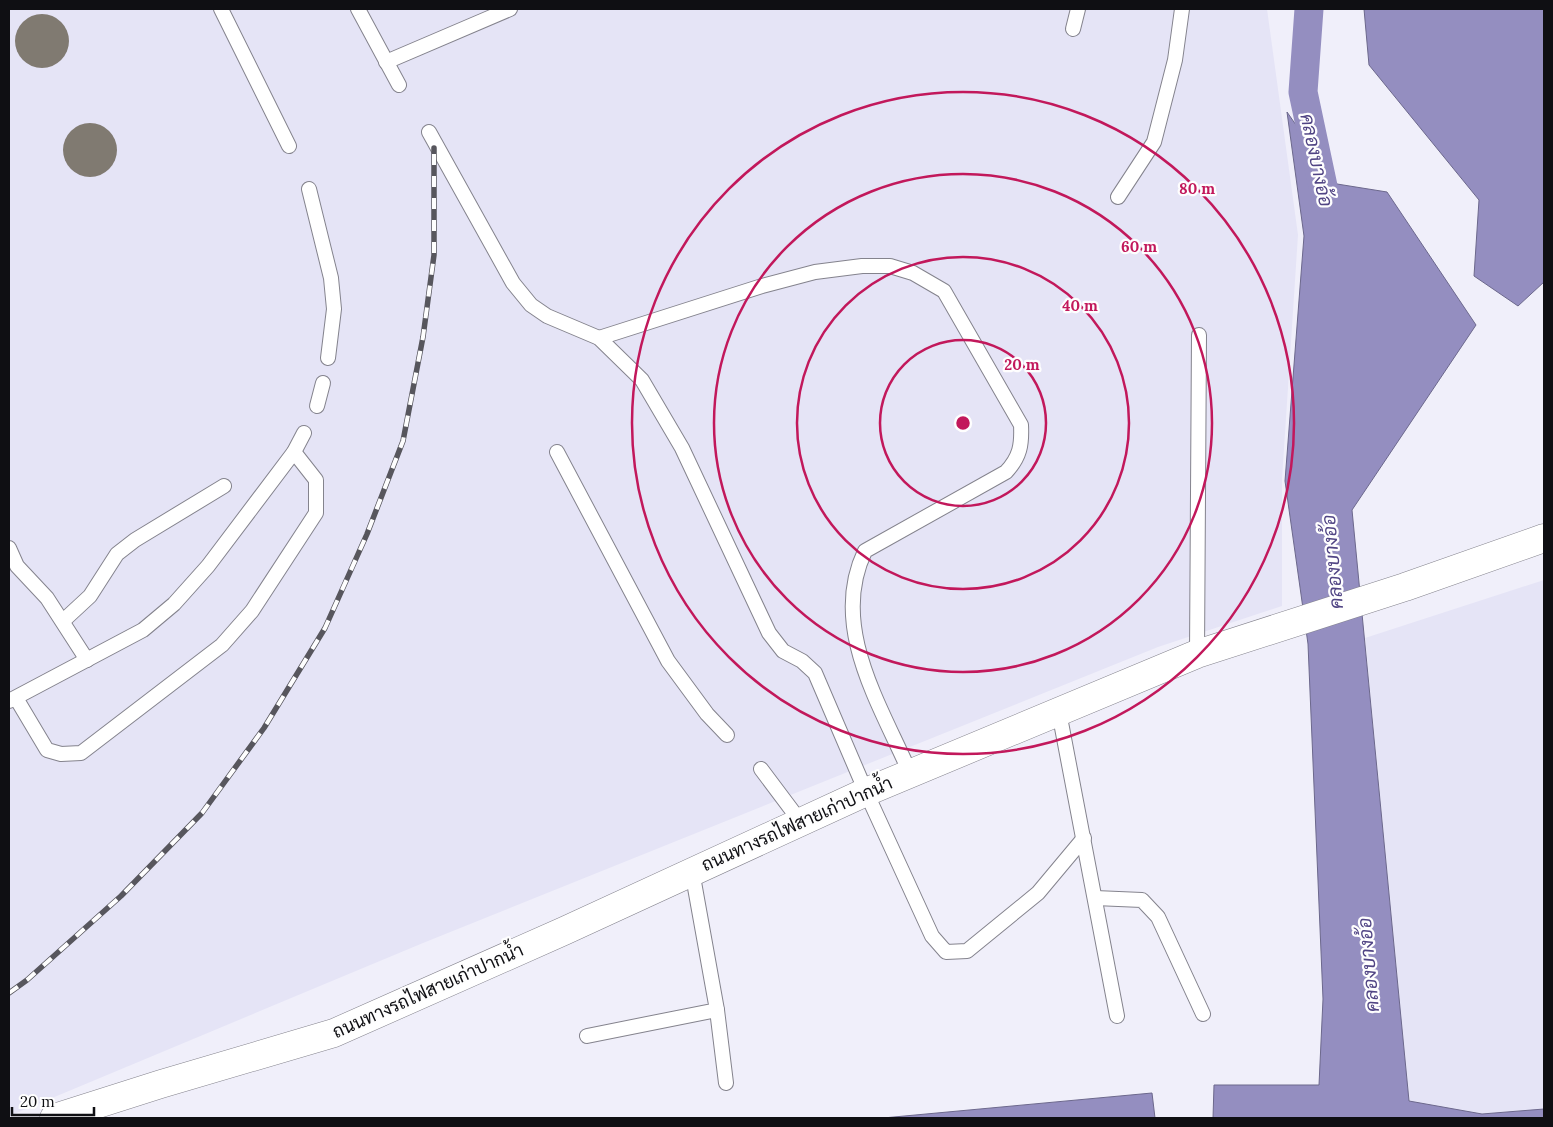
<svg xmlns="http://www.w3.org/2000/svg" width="1553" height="1127" font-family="Lora,Sarabun,serif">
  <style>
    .built { fill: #e5e4f6 }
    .water { fill: #948ec0; stroke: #6c688c }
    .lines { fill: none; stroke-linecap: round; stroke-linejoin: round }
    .canal { stroke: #948ec0; stroke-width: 29 }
    .building { fill: #807a71 }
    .service-casing { stroke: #84838d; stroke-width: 16 }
    .secondary-casing { stroke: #84838d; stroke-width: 29 }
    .service { stroke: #fff; stroke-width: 14 }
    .secondary { stroke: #fff; stroke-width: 28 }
    .rail-casing { stroke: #57565d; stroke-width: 5.5 }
    .rail { stroke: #fefefe; stroke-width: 4; stroke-dasharray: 11; stroke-linecap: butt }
    .ring { fill: none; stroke: #c2185b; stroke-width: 2.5 }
    .labels { text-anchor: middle; stroke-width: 4.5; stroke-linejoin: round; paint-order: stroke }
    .street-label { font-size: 18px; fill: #0f0f13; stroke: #fefefe }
    .water-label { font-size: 19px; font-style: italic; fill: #504484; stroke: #fefefe }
    .centre { fill: #c2185b; stroke: #fefefe; stroke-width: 2.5 }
    .ring-label { font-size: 15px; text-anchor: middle; font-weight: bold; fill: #c2185b; stroke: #fefefe; stroke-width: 4.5; stroke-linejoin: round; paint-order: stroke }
  </style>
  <rect width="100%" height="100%" fill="#f0effa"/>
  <g class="built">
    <path d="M9 9H1267L1298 235 1282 479V606L1158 647 423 943 9 1116Z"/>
    <path d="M1544 580V1109L1482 1114 1409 1102 1365 638Z"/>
  </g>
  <g class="water">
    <path d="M1364 9H1544V282L1518 306 1474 276 1479 200 1369 65Z"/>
    <path d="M1287 112 1337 184 1387 192 1476 325 1352 510 1409 1101 1482 1114 1544 1109V1118H1213L1214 1085H1319L1323 999 1308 644 1285 481 1304 236Z"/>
    <path d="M1152 1093 1155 1118H883Z"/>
  </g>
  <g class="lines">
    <path class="canal" d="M1309 9 1303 92 1324 191"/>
  </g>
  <g class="building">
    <circle cx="42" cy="41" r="27"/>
    <circle cx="90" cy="150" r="27"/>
  </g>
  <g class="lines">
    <defs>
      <g id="service">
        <path d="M221 9 289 146"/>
        <path d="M358 9 399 85"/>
        <path d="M1073 29 1078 9"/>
        <path d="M386 62 510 9"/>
        <path d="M429 132 513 283 531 305 547 316 599 338 642 380 682 448 769 633 783 651 802 661 815 673 866 792 932 936 946 952 967 951 1038 893 1084 838"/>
        <path d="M309 189 331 278 334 309 328 358"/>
        <path d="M1118 197 1154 142 1175 60 1182 9"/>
        <path d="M599 338 762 286 815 272 862 266H890L913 273 944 291 1021 425C1022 445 1020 457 1006 472L865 551C829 626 880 704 910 773"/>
        <path d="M317 406 323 383"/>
        <path d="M557 452 668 661 707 714 727 735"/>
        <path d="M9 548 17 566 47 598 87 660"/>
        <path d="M63 621 90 596 117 554 135 540 224 486"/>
        <path d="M1197 654 1199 335"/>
        <path d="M16 698 47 750 61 754 81 753 222 645 252 611 316 513V480L294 452"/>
        <path d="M9 701 143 630 174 604 208 566 294 452 304 433"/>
        <path d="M1059 712 1117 1016"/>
        <path d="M761 769 800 821"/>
        <path d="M1095 898 1142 900 1158 917 1203 1014"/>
        <path d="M717 1010 726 1083"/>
        <path d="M587 1036 717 1010 692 871"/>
      </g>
      <path id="secondary" d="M54 1118 161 1084 334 1033 564 931 866 792 1197 654 1405 587 1544 538"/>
    </defs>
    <use href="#service" class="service-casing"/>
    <use href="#secondary" class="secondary-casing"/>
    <use href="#service" class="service"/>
    <use href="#secondary" class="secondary"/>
    <defs>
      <path id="rail" d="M9 993 27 980 121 896 202 813 264 728 325 628 367 534 403 441 423 337 434 255V148"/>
    </defs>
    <use href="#rail" class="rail-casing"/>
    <use href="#rail" class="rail"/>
  </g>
  <g class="ring">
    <circle cx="963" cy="423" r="83"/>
    <circle cx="963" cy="423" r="166"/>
    <circle cx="963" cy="423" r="249"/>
    <circle cx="963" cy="423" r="331"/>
  </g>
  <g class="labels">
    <g class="street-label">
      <text transform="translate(797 824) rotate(-24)" y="6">ถนนทางรถไฟสายเก่าปากน้ำ</text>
      <text transform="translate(428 991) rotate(-24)" y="6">ถนนทางรถไฟสายเก่าปากน้ำ</text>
    </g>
    <g class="water-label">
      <text transform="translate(1317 160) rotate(78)" y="7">คลองบางอ้อ</text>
      <text transform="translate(1332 562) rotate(-95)" y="7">คลองบางอ้อ</text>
      <text transform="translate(1368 965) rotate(-95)" y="7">คลองบางอ้อ</text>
    </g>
  </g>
  <circle cx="963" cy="423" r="8" class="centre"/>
  <g class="ring-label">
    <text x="1197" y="194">80 m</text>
    <text x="1139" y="252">60 m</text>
    <text x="1080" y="311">40 m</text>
    <text x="1022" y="370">20 m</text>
  </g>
  <rect width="1553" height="1127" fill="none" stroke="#0f0f13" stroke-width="20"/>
  <path d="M12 1107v8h82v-8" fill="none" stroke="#0f0f13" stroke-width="2.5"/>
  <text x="20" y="1107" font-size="15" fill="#0f0f13" stroke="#fefefe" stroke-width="4" paint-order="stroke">20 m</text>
</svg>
